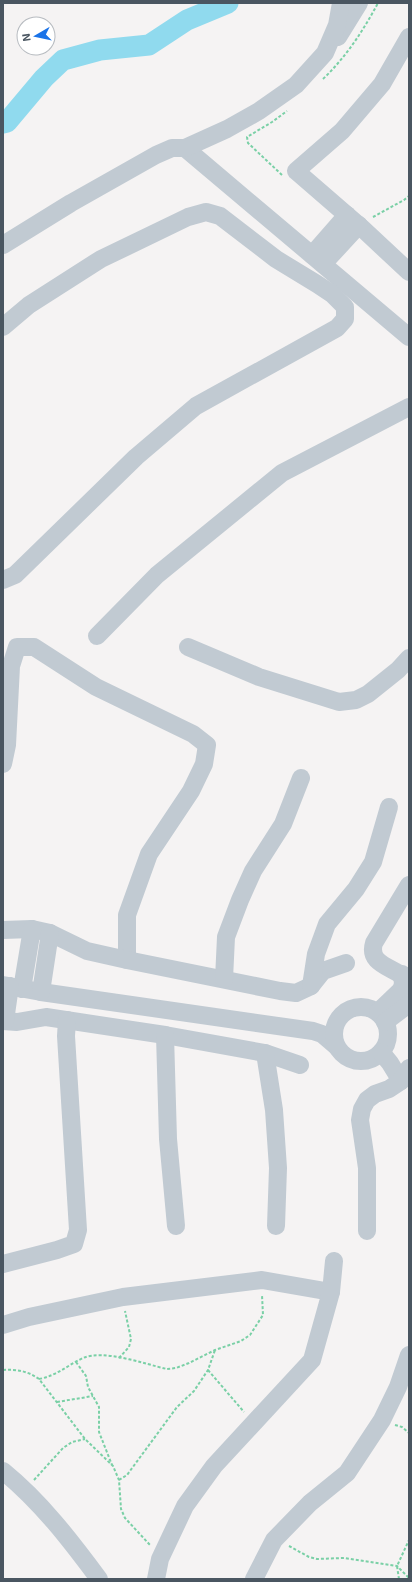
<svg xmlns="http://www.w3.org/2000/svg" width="412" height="1582" font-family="'Exo 2',sans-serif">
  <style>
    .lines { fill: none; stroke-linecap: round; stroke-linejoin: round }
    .river { stroke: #90daee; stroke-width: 21 }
    .path { stroke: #7ad0a6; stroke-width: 2; stroke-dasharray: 3 2; stroke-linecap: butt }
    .minor { stroke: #c1cad2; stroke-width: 18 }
  </style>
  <rect width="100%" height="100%" fill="#f5f3f3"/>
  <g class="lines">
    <path class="river" d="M3 123 7 122 44 78 63 60 100 50 149 45 187 20 228 3"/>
    <g class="path">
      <path d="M323 79C346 57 363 31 378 3"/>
      <path d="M282 175 248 143 247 137 272 122 287 111"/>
      <path d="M373 217 404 200 409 196"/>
      <path d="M119 1358 129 1347 131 1339 125 1311"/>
      <path d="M76 1362 86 1376 88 1387 99 1407V1432L112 1465"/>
      <path d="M3 1370C16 1369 28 1371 39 1379L85 1439 113 1466 119 1480 121 1509 125 1518 150 1545"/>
      <path d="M208 1370 244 1412"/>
      <path d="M39 1379C56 1376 68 1365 83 1358 103 1349 145 1364 167 1369L176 1368 189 1363 215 1350 241 1341 250 1335 263 1315 262 1295"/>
      <path d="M57 1402 93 1396"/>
      <path d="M395 1425 402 1427 409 1433"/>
      <path d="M34 1480 63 1448 72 1442 85 1439"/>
      <path d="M119 1480 127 1475 177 1407 194 1391 208 1370 215 1350"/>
      <path d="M289 1546 309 1557 317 1559 344 1558 397 1566 409 1578"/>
      <path d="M399 1579 397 1566 409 1540"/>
    </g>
    <g class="minor">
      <path d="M338 37 359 3"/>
      <path d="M409 37 382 84 342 131 296 171 363 229 409 272"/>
      <path d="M185 148 409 337"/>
      <path d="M3 245 71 203 156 155 172 148H185L227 129 259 111 296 85 325 53 337 25 341 3"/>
      <path d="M312 255 347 215"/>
      <path d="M323 264 359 225"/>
      <path d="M3 327 29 305 101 259 188 217 206 212 220 216 276 259 317 284 332 294 345 307V319L337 328 196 406 136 457 15 575 3 580"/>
      <path d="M97 636 157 575 282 473 409 407"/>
      <path d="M188 647 259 677 339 702 356 700 368 694 398 670 409 658"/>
      <path d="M3 764 7 745 11 666 17 647H34L96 687 193 734 207 745 204 764 191 791 149 854 127 915V960"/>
      <path d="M409 885 374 943C367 966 396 967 409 981"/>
      <path d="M3 930 32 929 50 933 87 951 127 960 280 991 296 993 311 986 323 971 346 963"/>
      <path d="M224 979 226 937 240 900 253 871 283 824 301 778"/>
      <path d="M3 985 41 992 313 1031 322 1034 336 1046"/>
      <path d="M311 986 316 954 327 924 356 889 373 862 389 807"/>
      <path d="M22 989 32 929"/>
      <path d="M41 992 50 933"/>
      <circle cx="361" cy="1034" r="27"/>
      <path d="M378 1012 401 990 403 984 402 974"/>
      <path d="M3 1021 17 1022 46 1017 165 1035 265 1053 300 1065"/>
      <path d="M5 1021 10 986"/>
      <path d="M385 1022 409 1004"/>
      <path d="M165 1035 168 1139 176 1226"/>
      <path d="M381 1052 390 1063 401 1081"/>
      <path d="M265 1053 274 1110 278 1168 276 1226"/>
      <path d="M367 1231V1168L360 1120 362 1109 367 1100 375 1094 389 1089 401 1081 409 1068"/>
      <path d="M3 1264 57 1250 74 1244 78 1230 66 1036 67 1020"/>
      <path d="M3 1325 29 1317 123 1297 262 1280 331 1292"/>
      <path d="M3 1471C41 1502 70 1540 99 1579"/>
      <path d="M156 1579 160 1559 185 1506 214 1466 312 1360 331 1292 334 1261"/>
      <path d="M254 1579 274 1540 310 1503 347 1473 382 1420 398 1387 409 1355"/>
    </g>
  </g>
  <rect width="412" height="1582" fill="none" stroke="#4a5661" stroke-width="8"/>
  <g transform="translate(36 36) rotate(261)"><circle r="19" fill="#ffffff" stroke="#b7bbc0"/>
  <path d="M0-3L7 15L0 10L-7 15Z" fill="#1a73e8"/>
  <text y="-6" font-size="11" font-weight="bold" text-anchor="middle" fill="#4a5661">N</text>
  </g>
</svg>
